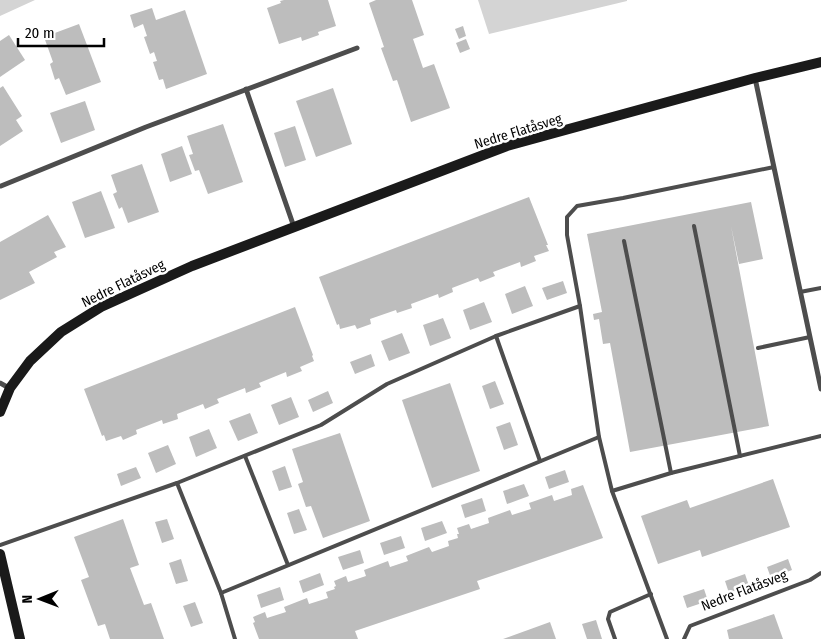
<svg xmlns="http://www.w3.org/2000/svg" width="821" height="639" font-family="'Fira Sans Condensed',sans-serif">
  <style>
    .green { fill: #d4d4d4 }
    .building { fill: #bdbdbd }
    .lines { fill: none; stroke-linecap: round; stroke-linejoin: round }
    .lane { stroke: #4d4d4d; stroke-width: 4 }
    .street { stroke: #4d4d4d; stroke-width: 5 }
    .secondary { stroke: #1a1a1a; stroke-width: 10 }
    .labels { text-anchor: middle; stroke-width: 5; stroke-linejoin: round; paint-order: stroke }
    .street-label { font-size: 14px; fill: #000; stroke: #fff }
  </style>
  <rect width="100%" height="100%" fill="#fff"/>
  <g class="green">
    <path d="M0 0H35L0 16Z"/>
    <path d="M478 0H627V1L489 34Z"/>
  </g>
  <g class="building">
    <path d="M284 0H328L336 26 318 32 319 35 302 41 301 37 279 44 267 8 281 3 280 1Z"/>
    <path d="M376 0H412L424 35 413 39 423 68 434 64 450 108 411 122 397 80 393 81 381 48 384 47 369 3Z"/>
    <path d="M152 8 156 20 185 10 207 74 166 89 163 79 159 80 153 62 157 61 154 52 150 54 144 37 147 36 143 24 134 28 130 15Z"/>
    <path d="M79 24 101 82 66 95 59 78 55 80 50 64 53 62 44 37Z"/>
    <path d="M463 26 466 36 459 39 455 29Z"/>
    <path d="M9 35 25 60 0 77V41Z"/>
    <path d="M466 39 470 49 460 53 456 43Z"/>
    <path d="M3 86 22 116 16 120 23 131 0 146V88Z"/>
    <path d="M333 88 352 144 316 157 296 101Z"/>
    <path d="M85 101 95 130 61 143 50 113Z"/>
    <path d="M223 124 243 182 208 194 199 170 195 171 189 155 193 154 187 136Z"/>
    <path d="M295 126 306 160 285 167 274 133Z"/>
    <path d="M182 146 192 174 170 182 161 154Z"/>
    <path d="M142 164 159 212 128 223 122 207 119 209 113 194 117 192 111 175Z"/>
    <path d="M101 191 115 228 85 238 72 202Z"/>
    <path d="M529 197 548 245H546L549 251 534 256 536 261 521 267 520 262 493 272 495 276 480 282 478 278 452 288 453 292 439 298 438 294 411 304 412 308 397 313 396 310 370 319 371 324 357 329 355 325 340 329 339 324 337 325 319 277Z"/>
    <path d="M751 202 763 259 739 264 731 226 769 426 630 452 610 343 603 344 599 319 594 320 593 314 602 312 587 234Z"/>
    <path d="M48 215 66 247 54 252 57 257 29 272 35 283 0 300V242Z"/>
    <path d="M563 281 567 293 547 300 542 288Z"/>
    <path d="M525 286 533 306 512 314 505 294Z"/>
    <path d="M484 302 492 322 470 330 463 310Z"/>
    <path d="M295 307 313 355 312 356 314 361 300 367 302 371 287 377 286 372 259 383 261 387 246 393 245 388 217 399 219 403 205 409 203 404 177 414 178 419 163 424 162 420 136 430 137 434 123 440 121 436 106 441 104 435 102 436 84 389Z"/>
    <path d="M443 318 451 338 430 346 423 325Z"/>
    <path d="M402 333 410 353 389 361 381 341Z"/>
    <path d="M371 354 375 366 355 374 350 362Z"/>
    <path d="M495 381 504 404 490 409 482 386Z"/>
    <path d="M450 383 480 471 432 488 402 400Z"/>
    <path d="M328 391 333 403 313 412 308 400Z"/>
    <path d="M291 397 299 417 279 425 271 405Z"/>
    <path d="M250 413 258 433 238 441 229 421Z"/>
    <path d="M510 422 518 445 504 450 496 427Z"/>
    <path d="M209 429 217 448 196 457 189 437Z"/>
    <path d="M340 433 370 521 323 538 311 506 306 507 298 484 303 482 292 449Z"/>
    <path d="M168 445 176 464 156 473 148 453Z"/>
    <path d="M285 466 292 487 279 491 272 471Z"/>
    <path d="M136 467 141 478 121 486 117 474Z"/>
    <path d="M565 470 569 482 549 489 545 477Z"/>
    <path d="M773 479 790 527 702 557 700 550 658 564 641 516 687 500 690 508Z"/>
    <path d="M524 484 529 496 507 504 503 491Z"/>
    <path d="M583 485 603 538 477 581 480 589 355 631 358 639H259L253 623 255 622 253 617 265 612 267 618 286 612 284 607 307 598 309 604 328 598 326 592 335 589 334 587 336 586 334 581 346 576 348 582 366 576 364 570 388 561 390 567 408 561 406 556 429 547 432 552 449 546 448 541 458 538 457 534H459L457 528 469 524 471 529 489 523 488 518 510 510 512 515 531 509 529 503 552 495 554 501 572 495 571 489Z"/>
    <path d="M482 498 486 511 465 518 461 505Z"/>
    <path d="M299 509 307 530 294 534 287 513Z"/>
    <path d="M123 519 139 565 130 568 144 605 151 603 164 639H110L105 624 98 626 81 580 89 577 74 537Z"/>
    <path d="M167 519 174 539 162 543 155 522Z"/>
    <path d="M442 521 447 533 425 541 421 528Z"/>
    <path d="M401 536 405 548 384 555 380 543Z"/>
    <path d="M360 550 364 563 343 570 338 557Z"/>
    <path d="M181 559 188 581 176 584 169 563Z"/>
    <path d="M788 559 792 570 771 578 767 567Z"/>
    <path d="M320 573 324 585 303 593 299 581Z"/>
    <path d="M745 574 749 586 729 593 725 581Z"/>
    <path d="M280 587 284 600 261 608 257 595Z"/>
    <path d="M704 589 708 601 687 608 683 596Z"/>
    <path d="M195 602 203 623 191 627 183 606Z"/>
    <path d="M774 614 783 639H729L727 630Z"/>
    <path d="M596 620 602 639H587L582 624Z"/>
    <path d="M550 622 556 639H503Z"/>
  </g>
  <g class="lines">
    <g class="lane">
      <path d="M694 226 740 456"/>
      <path d="M624 241 671 473"/>
      <path d="M800 292 821 288"/>
      <path d="M496 336 540 461"/>
      <path d="M758 348 810 337"/>
      <path d="M245 456 288 565"/>
      <path d="M177 483 221 593 235 639"/>
      <path d="M612 491 671 473 821 436"/>
      <path d="M0 545 177 483 321 425 387 384 496 336 580 306"/>
      <path d="M221 593 599 437"/>
      <path d="M615 639 608 619 610 612 651 594"/>
      <path d="M667 639 612 491 599 437 580 306 567 235V217L577 206 623 198 774 167"/>
      <path d="M684 639 690 626 810 580 821 573"/>
    </g>
    <g class="street">
      <path d="M755 78 821 389"/>
      <path d="M246 89 294 227"/>
      <path d="M1 186 146 127 357 48"/>
      <path d="M0 383 9 388"/>
    </g>
    <g class="secondary">
      <path d="M0 412 10 388 30 361 61 332 101 307 192 266 507 146 755 78 821 62"/>
      <path d="M0 554 20 639"/>
    </g>
  </g>
  <g class="labels">
    <g class="street-label">
      <text transform="translate(518 131) rotate(-17)" y="5">Nedre Flatåsveg</text>
      <text transform="translate(123 283) rotate(-26)" y="5">Nedre Flatåsveg</text>
      <text transform="translate(744 590) rotate(-21)" y="5">Nedre Flatåsveg</text>
    </g>
  </g>
  <g transform="translate(40 599) rotate(269)" stroke="#ffffff" stroke-width="4" paint-order="stroke">
  <path d="M0-4L9 19L0 12L-9 19Z" fill="#000000"/>
  <text y="-8" font-size="14" font-weight="bold" text-anchor="middle" fill="#000000">N</text>
  </g>
  <path d="M18 38v8h86v-8" fill="none" stroke="#000000" stroke-width="2.5"/>
  <text x="25" y="38" font-size="15" fill="#000000" stroke="#ffffff" stroke-width="4" paint-order="stroke">20 m</text>
</svg>
